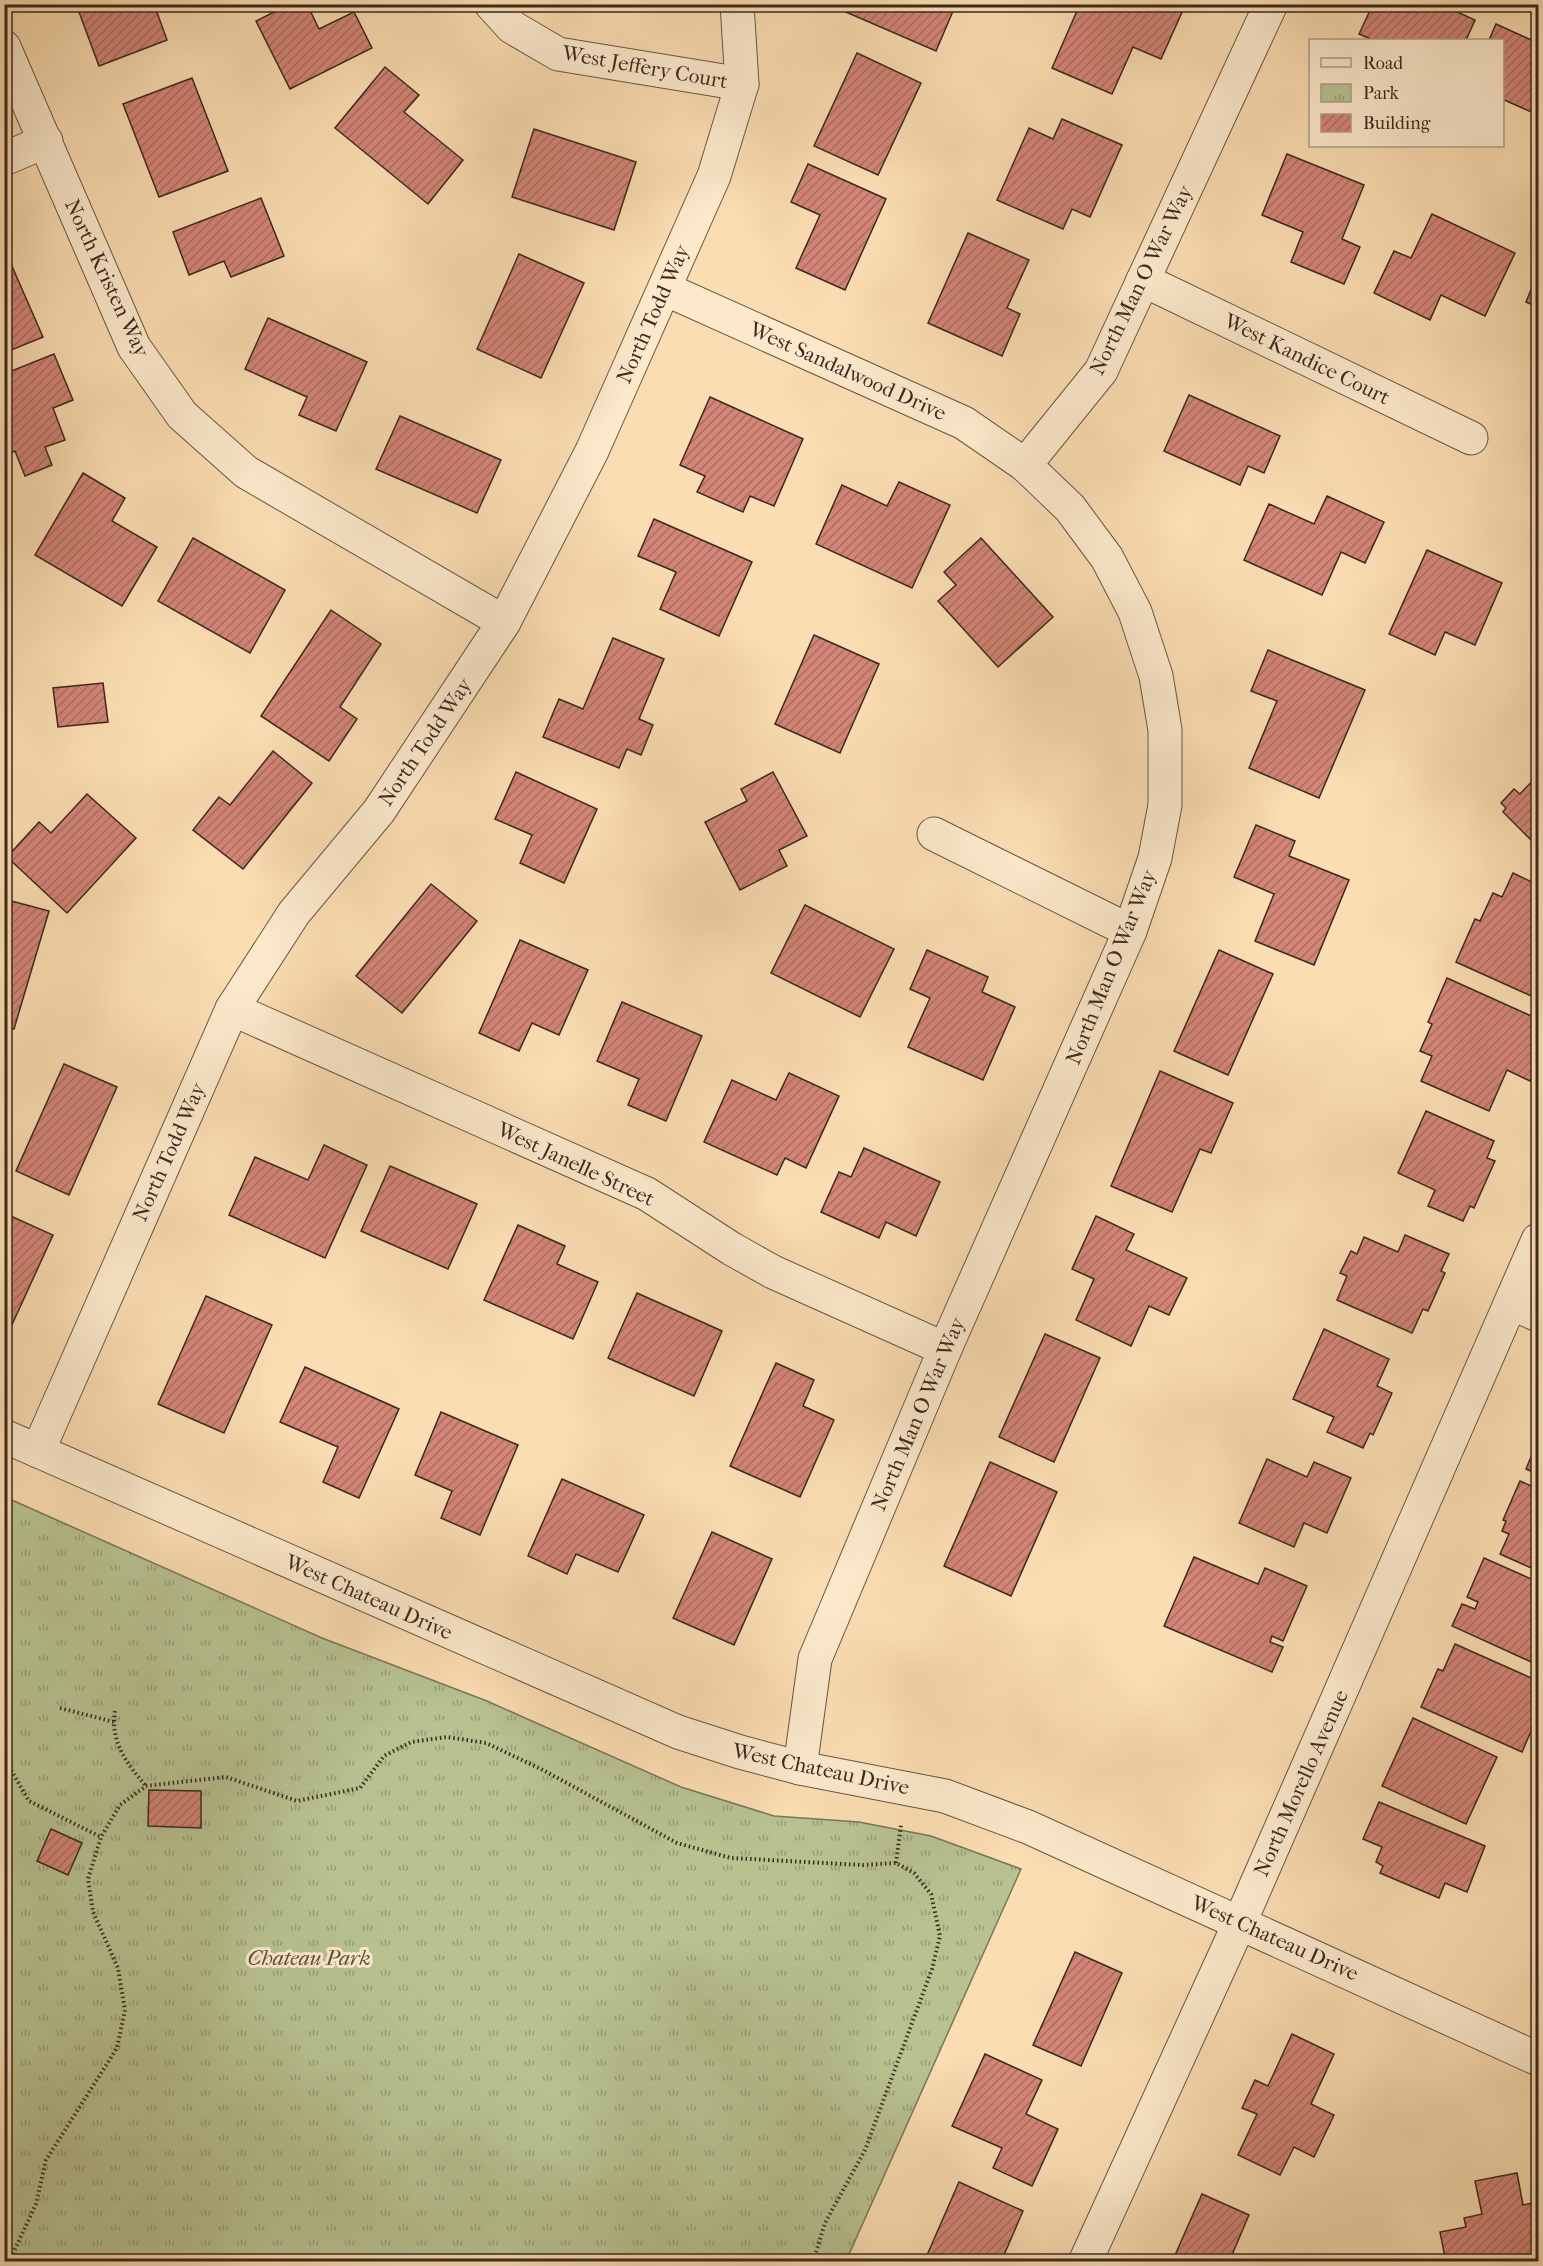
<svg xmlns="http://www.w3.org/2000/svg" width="1543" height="2266" font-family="'IM FELL French Canon',serif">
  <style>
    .park { fill: url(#park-tufts); stroke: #797658; stroke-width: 1.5 }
    .building { fill: url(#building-hatch); stroke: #3a2920; stroke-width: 1.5 }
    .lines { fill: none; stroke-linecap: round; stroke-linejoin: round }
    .minor-casing { stroke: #6a5644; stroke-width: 35 }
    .path { stroke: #3a2920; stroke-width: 4; stroke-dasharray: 1.5 3; stroke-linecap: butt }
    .minor { stroke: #fce9cc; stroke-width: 33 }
    .labels { text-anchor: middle; stroke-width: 6; stroke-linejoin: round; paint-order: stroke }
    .street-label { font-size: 21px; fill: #3a2920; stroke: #fce9cc }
    .park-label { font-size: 21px; font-style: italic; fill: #5a4f3c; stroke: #fce9cc }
  </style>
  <defs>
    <pattern id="park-tufts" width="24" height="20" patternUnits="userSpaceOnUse" patternTransform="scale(1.5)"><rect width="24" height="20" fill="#b8c291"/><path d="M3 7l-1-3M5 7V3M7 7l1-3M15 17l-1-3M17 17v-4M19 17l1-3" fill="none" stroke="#979e76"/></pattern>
    <pattern id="building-hatch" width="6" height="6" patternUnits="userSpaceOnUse" patternTransform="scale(1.5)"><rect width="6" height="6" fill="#d38577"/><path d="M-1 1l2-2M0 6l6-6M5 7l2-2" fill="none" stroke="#ac6d61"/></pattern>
  </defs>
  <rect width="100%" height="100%" fill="#faddb1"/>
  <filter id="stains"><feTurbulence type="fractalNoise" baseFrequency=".00333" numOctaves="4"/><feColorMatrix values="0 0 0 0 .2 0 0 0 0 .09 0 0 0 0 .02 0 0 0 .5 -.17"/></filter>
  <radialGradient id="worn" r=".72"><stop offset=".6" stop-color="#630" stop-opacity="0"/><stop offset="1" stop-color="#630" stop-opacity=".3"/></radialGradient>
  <path class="park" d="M5 1497 322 1638 487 1701 681 1787 774 1816 859 1822 931 1836 1021 1869 846 2261 5 2262Z"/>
  <g class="building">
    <path d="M76 4H154L167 40 99 66Z"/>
    <path d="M290 4H307L319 29 354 12 372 48 290 89 256 21Z"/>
    <path d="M841 4H956L936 51 839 9Z"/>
    <path d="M1080 4H1171L1183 10 1161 59 1133 47 1112 94 1052 68Z"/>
    <path d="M1373 4H1440L1475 20 1466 40H1373L1359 34Z"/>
    <path d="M1496 24 1538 43V115L1502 99V40H1489Z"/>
    <path d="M857 53 921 83 878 175 814 146Z"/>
    <path d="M385 67 419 95 404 112 463 160 428 204 335 128Z"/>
    <path d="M192 78 228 171 159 197 123 104Z"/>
    <path d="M1062 119 1122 145 1090 217 1072 209 1063 229 997 200 1029 128 1053 139Z"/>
    <path d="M534 129 636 162 614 230 512 197Z"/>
    <path d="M1287 154 1364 185 1342 239 1360 247 1344 284 1291 262 1303 232 1262 215Z"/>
    <path d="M808 164 886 199 845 290 796 268 820 215 791 202Z"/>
    <path d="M261 198 284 256 231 277 224 261 189 275 173 232Z"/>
    <path d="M1432 214 1515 253 1485 316 1441 295 1430 320 1374 293 1394 251 1411 258Z"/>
    <path d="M968 233 1029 260 1007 308 1020 314 1002 356 928 323Z"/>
    <path d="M4 248 43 337 4 353Z"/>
    <path d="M519 254 584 283 541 378 477 349Z"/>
    <path d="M1538 272V307L1526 302Z"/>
    <path d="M268 318 367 362 336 431 299 415 307 397 245 369Z"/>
    <path d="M54 354 73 400 53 408 65 440 45 447 52 465 25 476 15 451 4 456V374Z"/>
    <path d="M1189 395 1280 436 1264 473 1248 466 1240 485 1164 451Z"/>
    <path d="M710 397 803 439 774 506 750 496 743 512 697 492 705 476 680 465Z"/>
    <path d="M400 416 501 460 477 513 376 469Z"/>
    <path d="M83 473 125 498 112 521 157 547 122 606 35 555Z"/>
    <path d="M899 482 950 505 912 588 816 544 842 485 887 506Z"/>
    <path d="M1327 496 1384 522 1365 563 1341 552 1322 595 1244 560 1269 504 1314 524Z"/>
    <path d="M654 519 752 562 719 636 660 609 676 572 638 556Z"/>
    <path d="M193 538 285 590 250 653 158 601Z"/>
    <path d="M981 538 1053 617 998 667 938 601 956 585 944 572Z"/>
    <path d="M1427 550 1502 583 1475 645 1445 632 1435 655 1389 634Z"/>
    <path d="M331 610 381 644 340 707 357 719 329 761 261 716Z"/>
    <path d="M814 635 879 664 840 753 775 724Z"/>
    <path d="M613 638 664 659 639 719 653 725 641 755 627 749 619 768 543 737 559 699 583 709Z"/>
    <path d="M1268 650 1365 690 1319 798 1249 768 1277 701 1251 691Z"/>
    <path d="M103 683 108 722 58 727 53 688Z"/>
    <path d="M273 751 312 783 243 869 193 830 219 797 230 805Z"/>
    <path d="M516 772 597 809 564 883 520 863 532 835 495 819Z"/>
    <path d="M773 772 807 836 779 850 787 866 740 890 705 822 747 801 741 789Z"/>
    <path d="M1538 775V847L1503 812 1506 808 1501 803 1514 789 1520 794Z"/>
    <path d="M87 794 136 838 67 913 7 857 39 822 51 833Z"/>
    <path d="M1256 825 1295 841 1289 856 1349 880 1314 965 1255 941 1274 894 1234 877Z"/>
    <path d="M1513 873 1538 885V999L1456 962 1475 919 1480 921 1493 893 1502 897Z"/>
    <path d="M431 884 477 921 402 1013 356 976Z"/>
    <path d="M4 899 49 911 14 1029 4 1026Z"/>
    <path d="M805 905 894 949 860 1017 771 973Z"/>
    <path d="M520 940 588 970 559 1035 532 1023 519 1051 479 1033Z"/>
    <path d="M927 950 988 977 982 992 1015 1007 983 1080 908 1047 930 998 910 989Z"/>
    <path d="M1219 950 1273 974 1228 1075 1174 1051Z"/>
    <path d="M1447 978 1538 1019V1061L1530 1081 1507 1070 1489 1111 1421 1081 1432 1056 1420 1051 1432 1024 1428 1022Z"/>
    <path d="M622 1002 702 1036 666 1121 628 1105 639 1079 597 1061Z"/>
    <path d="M64 1064 117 1087 69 1195 16 1171Z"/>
    <path d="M1160 1071 1233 1103 1211 1153 1200 1149 1172 1212 1111 1186Z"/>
    <path d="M789 1073 839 1096 806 1168 785 1158 777 1175 704 1142 732 1080 776 1100Z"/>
    <path d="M1426 1111 1494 1141 1487 1158 1495 1161 1474 1208 1470 1206 1463 1221 1428 1206 1435 1190 1398 1173Z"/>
    <path d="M324 1145 367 1165 325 1258 229 1215 255 1157 308 1180Z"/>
    <path d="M864 1148 940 1182 916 1236 886 1222 879 1238 821 1212 839 1172 851 1177Z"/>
    <path d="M390 1166 477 1204 448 1269 361 1231Z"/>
    <path d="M4 1213 53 1235 5 1340H4Z"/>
    <path d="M1096 1216 1134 1234 1126 1250 1187 1278 1169 1315 1149 1306 1131 1346 1076 1320 1094 1279 1072 1269Z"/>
    <path d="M518 1225 565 1246 557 1264 598 1282 573 1339 484 1300Z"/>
    <path d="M1405 1235 1449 1254 1441 1271 1445 1273 1428 1311 1423 1309 1412 1333 1337 1300 1347 1276 1340 1273 1351 1251 1357 1254 1364 1237 1398 1252Z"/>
    <path d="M637 1293 722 1331 694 1396 608 1358Z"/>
    <path d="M206 1296 272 1325 224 1433 158 1404Z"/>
    <path d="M1324 1329 1389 1359 1377 1386 1392 1393 1373 1435 1370 1433 1363 1448 1327 1432 1334 1417 1293 1399Z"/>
    <path d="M1045 1334 1100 1358 1054 1462 999 1437Z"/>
    <path d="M776 1363 814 1380 803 1406 834 1420 800 1497 730 1466Z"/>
    <path d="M305 1367 399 1409 359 1498 323 1482 338 1447 280 1422Z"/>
    <path d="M441 1412 518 1445 480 1535 441 1518 452 1491 415 1475Z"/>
    <path d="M1538 1440V1474L1526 1469Z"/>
    <path d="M1267 1459 1307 1477 1314 1462 1351 1478 1327 1533 1304 1523 1294 1547 1239 1523Z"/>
    <path d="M990 1462 1057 1492 1011 1596 944 1566Z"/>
    <path d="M562 1479 644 1515 618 1572 576 1554 567 1574 528 1556Z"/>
    <path d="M1520 1481 1538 1489V1571L1500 1554 1509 1534 1502 1531 1506 1521 1503 1520Z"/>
    <path d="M712 1532 772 1559 734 1645 673 1618Z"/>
    <path d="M1194 1557 1258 1584 1265 1568 1307 1586 1283 1641 1272 1636 1270 1642 1283 1647 1272 1672 1164 1626Z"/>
    <path d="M1484 1558 1538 1582V1665L1452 1626 1462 1604 1475 1609 1478 1602 1467 1597Z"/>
    <path d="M1455 1644 1538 1681V1715L1522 1752 1421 1707 1438 1669 1443 1671Z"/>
    <path d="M1413 1718 1497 1757 1466 1824 1382 1786Z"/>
    <path d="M149 1790 201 1791V1828L148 1826Z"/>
    <path d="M1379 1802 1485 1846 1467 1892 1445 1883 1439 1898 1380 1873 1383 1866 1376 1862 1382 1847 1363 1839Z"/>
    <path d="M51 1829 82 1843 68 1875 37 1861Z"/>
    <path d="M1075 1952 1122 1973 1081 2066 1033 2045Z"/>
    <path d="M1292 2034 1334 2054 1311 2104 1334 2115 1314 2157 1294 2147 1280 2175 1238 2155 1257 2114 1242 2108 1255 2080 1268 2086Z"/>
    <path d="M985 2054 1042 2080 1026 2114 1058 2129 1032 2186 993 2168 1002 2148 952 2126Z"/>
    <path d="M1517 2173 1523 2205 1538 2202V2262H1446L1440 2232 1466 2227 1464 2218 1482 2214 1475 2181Z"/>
    <path d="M959 2182 1023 2211 1001 2262H924Z"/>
    <path d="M1202 2194 1249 2215 1229 2262H1172Z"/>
  </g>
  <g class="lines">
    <defs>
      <g id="minor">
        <path d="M491 4 512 27 558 54 742 84"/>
        <path d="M4 47 134 347 182 415 246 472 504 622"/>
        <path d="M4 159 46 141"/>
        <path d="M1143 280 1471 438"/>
        <path d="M665 289 964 423 1025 465 1070 508 1107 558 1135 612 1156 676 1165 730V805L1155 858 1130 931 945 1349 815 1659 800 1768"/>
        <path d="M1025 465 1101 371 1271 4"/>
        <path d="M934 834 1130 931"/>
        <path d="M232 1009 647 1194 732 1249 773 1272 945 1349"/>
        <path d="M1511 1303 1538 1315"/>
        <path d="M4 1436 678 1732 740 1752 800 1768 945 1796 1028 1827 1538 2059"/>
        <path d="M38 1451 232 1009 294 913 379 811 504 622 592 451 714 176 742 84 737 4"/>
        <path d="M1085 2262 1240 1922 1538 1240"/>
      </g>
    </defs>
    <use href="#minor" class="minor-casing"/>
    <g class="path">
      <path d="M60 1708 114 1722"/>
      <path d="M115 1711C110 1742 127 1764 146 1786"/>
      <path d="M10 1739 11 1770 29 1801 101 1837"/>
      <path d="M896 1863 901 1825"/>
      <path d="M9 2262 36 2204 46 2160 117 2048 125 2010 118 1968 93 1912 88 1879 101 1837 120 1805 146 1786 226 1777 297 1801 360 1788 384 1756 411 1742 447 1737 486 1743 541 1769 677 1843 731 1858 862 1865 896 1863 914 1873 931 1894 940 1936 932 1969 865 2150 825 2223 813 2262"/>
    </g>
    <use href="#minor" class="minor"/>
  </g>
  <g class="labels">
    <g class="street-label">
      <text transform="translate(645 67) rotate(10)" y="7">West Jeffery Court</text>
      <text transform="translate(107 278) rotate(65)" y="7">North Kristen Way</text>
      <text transform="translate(1141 280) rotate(-64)" y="7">North Man O War Way</text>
      <text transform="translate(653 314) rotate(-66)" y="7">North Todd Way</text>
      <text transform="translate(1307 359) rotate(26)" y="7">West Kandice Court</text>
      <text transform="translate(848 371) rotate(24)" y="7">West Sandalwood Drive</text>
      <text transform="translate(425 742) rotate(-56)" y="7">North Todd Way</text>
      <text transform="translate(1111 967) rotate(-68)" y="7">North Man O War Way</text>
      <text transform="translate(169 1152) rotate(-66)" y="7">North Todd Way</text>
      <text transform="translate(576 1164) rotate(25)" y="7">West Janelle Street</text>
      <text transform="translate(918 1414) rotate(-67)" y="7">North Man O War Way</text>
      <text transform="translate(369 1597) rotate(24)" y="7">West Chateau Drive</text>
      <text transform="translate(821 1769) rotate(12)" y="7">West Chateau Drive</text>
      <text transform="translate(1301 1783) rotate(-66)" y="7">North Morello Avenue</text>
      <text transform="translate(1275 1938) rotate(24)" y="7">West Chateau Drive</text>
    </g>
    <g class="park-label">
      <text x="309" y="1965">Chateau Park</text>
    </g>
  </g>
  <rect width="1543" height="2266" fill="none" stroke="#faddb1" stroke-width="24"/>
  <rect x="6" y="6" width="1531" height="2254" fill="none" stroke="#3a2920" stroke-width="3"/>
  <rect x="12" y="12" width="1519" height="2242" fill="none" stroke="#3a2920" stroke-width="1.5"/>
  <rect x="1309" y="39" width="195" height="108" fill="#fce9cc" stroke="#ae9c87" stroke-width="1.5"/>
  <rect x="1321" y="58" width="30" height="9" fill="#fce9cc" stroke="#ae9c87" stroke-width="1.5"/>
  <text x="1363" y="69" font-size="18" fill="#3a2920">Road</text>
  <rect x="1321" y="84" width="30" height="18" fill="url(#park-tufts)" stroke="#ae9c87" stroke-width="1.5"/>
  <text x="1363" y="99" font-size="18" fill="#3a2920">Park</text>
  <rect x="1321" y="114" width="30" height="18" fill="url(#building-hatch)" stroke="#ae9c87" stroke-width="1.5"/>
  <text x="1363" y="129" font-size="18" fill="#3a2920">Building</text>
  <rect width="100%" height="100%" filter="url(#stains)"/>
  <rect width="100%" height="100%" fill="url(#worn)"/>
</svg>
